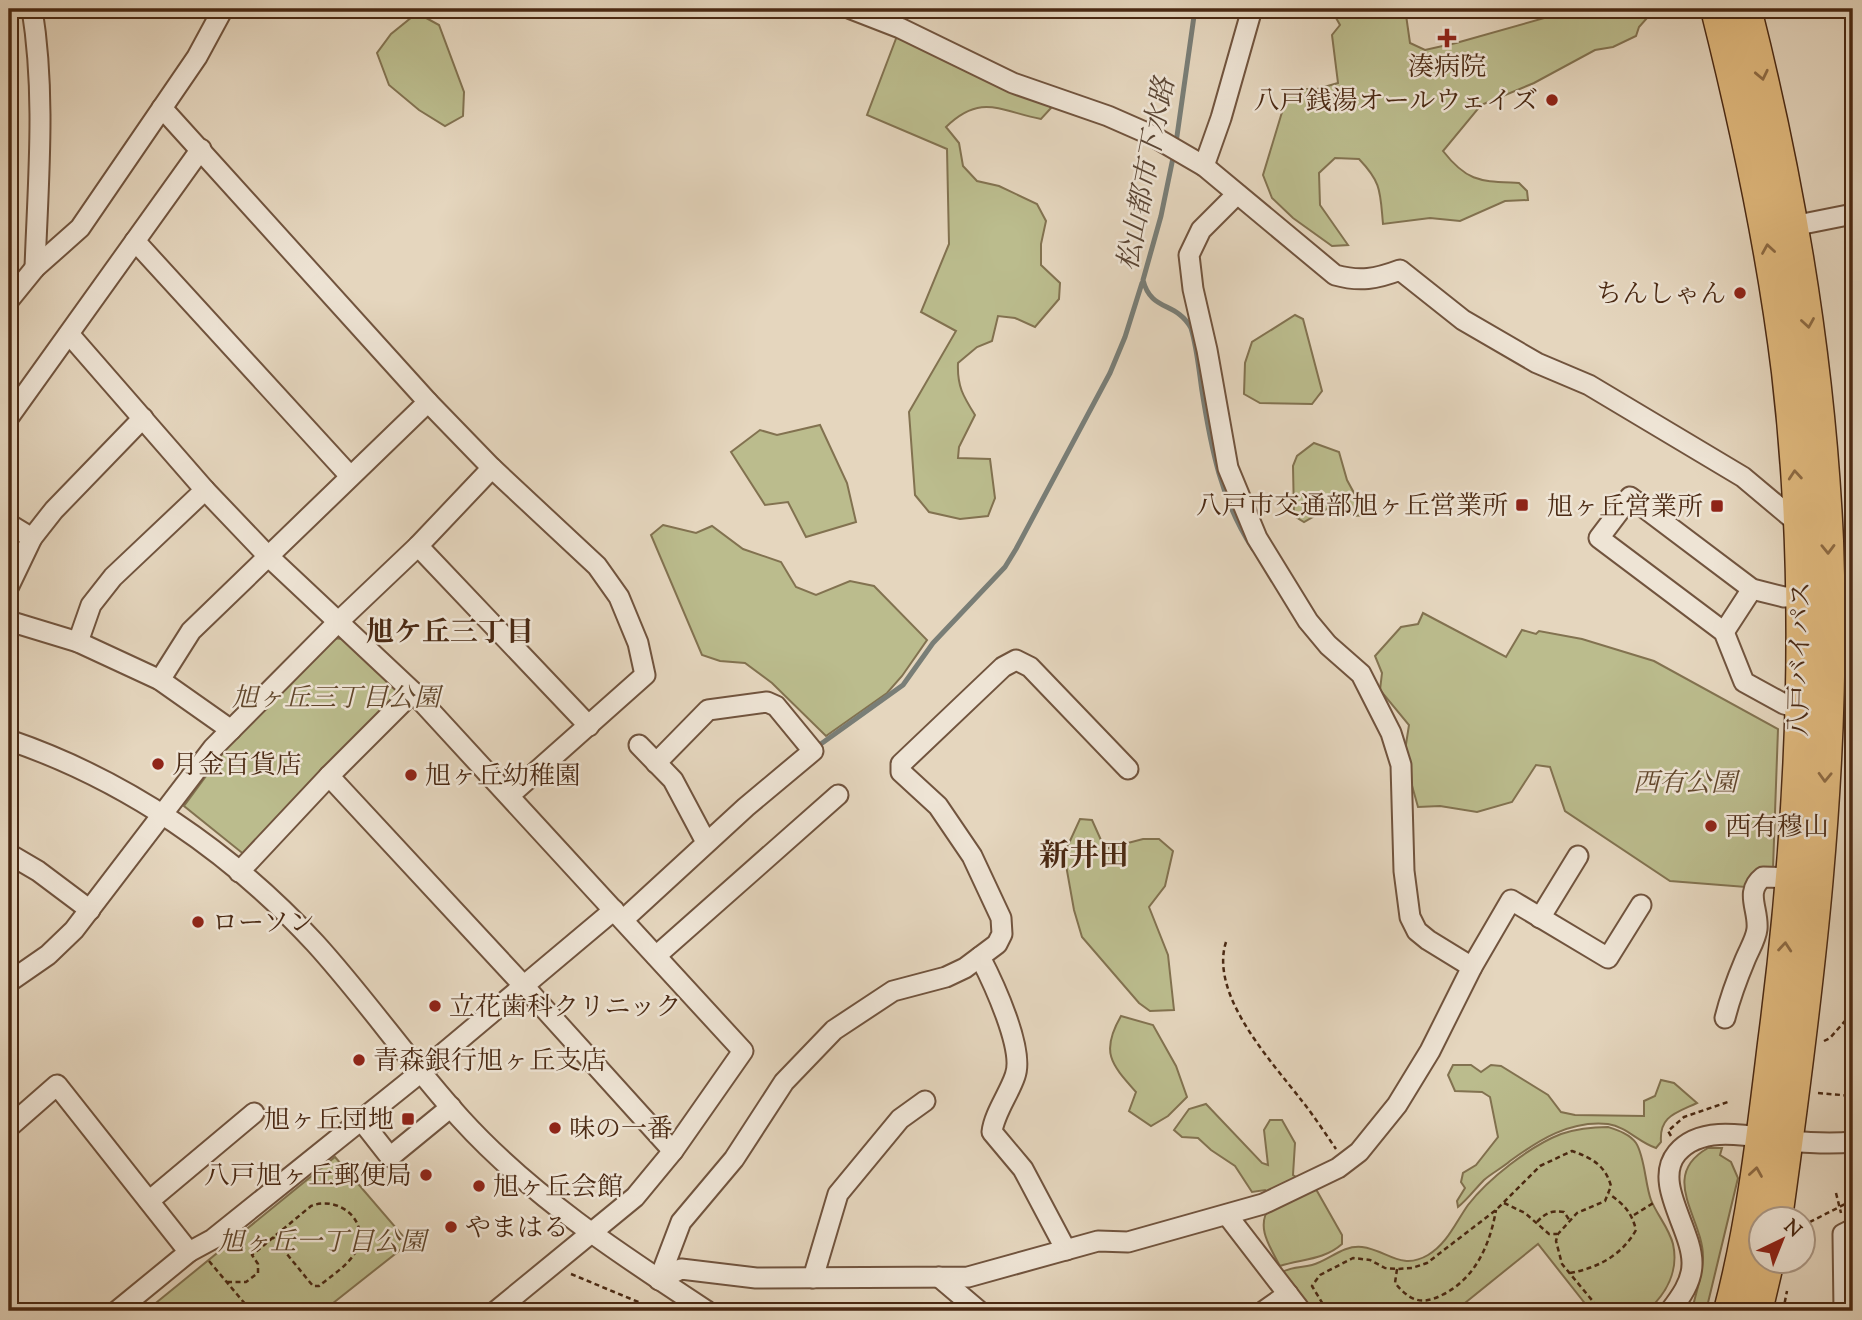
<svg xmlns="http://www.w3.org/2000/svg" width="1862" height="1320" font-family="'Sorts Mill Goudy','Noto Serif JP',serif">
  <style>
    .green { fill: #bbbc8d; stroke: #827250; stroke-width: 2 }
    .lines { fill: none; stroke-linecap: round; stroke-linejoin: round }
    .stream { stroke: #797e77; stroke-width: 5 }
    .minor-casing { stroke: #71543e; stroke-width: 23 }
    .highway-casing { stroke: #4a2913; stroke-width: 33 }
    .path { stroke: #4a2913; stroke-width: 2.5; stroke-dasharray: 5 3.5; stroke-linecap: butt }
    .minor { stroke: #eee4d5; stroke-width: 19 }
    .highway { stroke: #e2bb7f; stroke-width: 30 }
    .oneway { stroke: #8e6b44 }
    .poi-dot { fill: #8f2418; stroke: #eee4d5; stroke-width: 2.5 }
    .labels { text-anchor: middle; stroke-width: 5; stroke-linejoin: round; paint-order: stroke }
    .poi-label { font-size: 26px; fill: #4a2913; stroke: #eee4d5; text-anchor: start }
    .street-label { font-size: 26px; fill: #4a2913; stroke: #eee4d5 }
    .park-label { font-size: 26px; font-style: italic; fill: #61462b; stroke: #eee4d5 }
    .water-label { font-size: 28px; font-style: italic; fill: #5a4534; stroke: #eee4d5 }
    .neighbourhood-label { font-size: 28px; font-weight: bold; fill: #4a2913; stroke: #eee4d5 }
    .quarter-label { font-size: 30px; font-weight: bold; fill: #4a2913; stroke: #eee4d5 }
  </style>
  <rect width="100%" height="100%" fill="#e5d6be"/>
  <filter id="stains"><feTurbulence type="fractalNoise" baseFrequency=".00286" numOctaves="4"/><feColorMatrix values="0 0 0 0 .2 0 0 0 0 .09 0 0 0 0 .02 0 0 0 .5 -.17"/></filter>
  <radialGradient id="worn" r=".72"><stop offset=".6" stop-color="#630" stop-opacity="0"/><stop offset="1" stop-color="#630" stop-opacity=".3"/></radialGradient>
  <g class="green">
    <path d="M1331 9H1400L1406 15 1410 43 1425 50 1456 43 1576 9 1596 15 1617 9H1655L1639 27 1636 36 1613 47 1595 50 1534 83 1481 105 1443 151C1468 183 1481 181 1519 183L1527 191 1528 200 1505 201 1460 221 1430 218 1383 224C1380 192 1382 183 1359 159L1335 158 1319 173 1320 205 1348 245 1332 246 1293 218 1272 198 1263 175 1289 89H1317L1338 83 1332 35 1340 25Z"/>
    <path d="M417 13 439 25 464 92 463 116 445 126 419 110 389 85 377 53 391 34Z"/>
    <path d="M897 36 1048 101 1051 108 1041 119C1000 111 981 93 946 127L959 143 963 166 977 181 999 186 1037 204 1046 221 1041 244V265L1060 283 1059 299 1035 327 1015 318 998 316 992 341 977 347 958 363C957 386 963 396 975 415L959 447 958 458 990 459 995 498 988 516 960 519 929 512 915 495 909 412 956 331 921 312 949 244 947 149 867 115Z"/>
    <path d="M1295 315 1303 319 1322 391 1312 404 1260 403 1244 394 1245 363 1252 342Z"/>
    <path d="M820 425 847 483 856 522 806 537 788 502 765 505 731 452 760 430 777 435Z"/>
    <path d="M1314 443 1339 452 1347 480 1366 515 1353 516 1337 503 1304 522 1294 516 1293 466 1297 456Z"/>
    <path d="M663 525 696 533 712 526 743 549 781 562 796 587 816 595 850 581 874 586 927 640 902 676 887 693 826 736 772 683 745 663 720 661 702 655 651 535Z"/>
    <path d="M1423 613 1506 657 1522 630 1536 634 1539 631 1582 639 1654 661 1778 729 1773 868 1746 887 1670 881 1565 811 1550 767 1536 765 1512 802 1477 812 1440 806 1418 807 1404 757 1409 725 1380 690 1382 673 1375 656 1401 627 1418 624Z"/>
    <path d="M330 638 344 639 399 689 398 700 246 856 184 806 237 734Z"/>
    <path d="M1080 819 1092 820 1105 849 1143 839H1159L1173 851 1165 886 1149 907 1168 955 1174 1010 1150 1011 1139 1003 1082 937 1074 910 1064 854Z"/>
    <path d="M1121 1016 1153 1025 1176 1066 1187 1097 1168 1116 1151 1126 1129 1111 1136 1092C1111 1064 1100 1052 1121 1016Z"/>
    <path d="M1453 1065H1471L1481 1072 1491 1065 1501 1066 1548 1095 1561 1112 1575 1115 1644 1116V1101L1655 1096 1661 1080 1674 1083 1697 1103C1676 1113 1659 1116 1661 1142L1656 1148C1638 1142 1627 1127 1608 1124 1570 1120 1539 1140 1510 1161 1502 1168 1492 1173 1484 1180 1475 1189 1468 1199 1458 1207L1457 1201 1465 1188 1461 1182 1463 1173 1476 1165 1498 1137 1490 1097 1482 1092 1455 1091 1448 1075Z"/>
    <path d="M1206 1104 1262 1163 1268 1165 1264 1130 1270 1120H1282L1295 1143 1293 1175 1317 1191 1342 1235V1244C1324 1260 1302 1259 1280 1266 1270 1247 1255 1226 1270 1207L1265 1190 1252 1192 1235 1166 1211 1150 1198 1138 1182 1137 1174 1130 1189 1109Z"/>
    <path d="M1608 1127C1617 1130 1630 1134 1636 1143 1645 1157 1645 1184 1651 1200 1657 1215 1669 1228 1673 1244 1679 1271 1666 1294 1647 1311H1591L1538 1244 1455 1311H1309L1282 1272C1294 1266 1301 1268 1312 1265 1330 1260 1342 1245 1362 1247 1387 1250 1401 1271 1428 1255 1447 1244 1456 1222 1468 1205 1488 1179 1530 1146 1561 1134 1576 1129 1592 1127 1608 1127Z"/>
    <path d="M1708 1148H1722L1720 1155 1731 1162 1738 1178 1706 1311H1692C1695 1294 1703 1275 1703 1257 1703 1218 1658 1176 1708 1148Z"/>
    <path d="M335 1157 409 1243 323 1311H146Z"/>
  </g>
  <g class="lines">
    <g class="stream">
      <path d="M1176 143 1195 9"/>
      <path d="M1174 153 1161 216 1143 280C1151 312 1176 301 1191 328 1197 348 1199 370 1202 391 1211 448 1221 500 1253 549"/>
      <path d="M818 746 903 685 933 643 1005 567 1016 549 1110 373 1125 337 1142 283"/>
    </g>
    <defs>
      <g id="minor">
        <path d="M32 9C46 95 38 181 35 268"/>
        <path d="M851 9 900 28 1013 83 1108 116 1149 134 1204 166 1335 275C1360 282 1376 279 1400 270L1463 320 1537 363 1589 385 1743 477 1799 524"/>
        <path d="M162 108 428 402 492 468 597 566 619 597 638 643 645 675 510 795"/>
        <path d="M1204 166 1221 118 1252 9"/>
        <path d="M1237 194 1201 230 1189 255 1193 289 1207 350 1228 468 1257 538 1308 621 1328 645 1361 674 1391 733 1401 765 1404 871 1410 917 1417 931 1428 940 1472 967"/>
        <path d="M1793 226 1853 214"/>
        <path d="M135 241 350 476"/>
        <path d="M9 300 35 268 80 228 197 57 223 9"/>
        <path d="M69 334 205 490 268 556 413 692 743 1051 673 1151 635 1197 496 1311"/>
        <path d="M9 417 201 149"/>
        <path d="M9 524 32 538"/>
        <path d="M418 546 589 726"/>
        <path d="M9 586 32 538 54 510 143 418"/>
        <path d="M9 621 78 642 160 680 231 730"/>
        <path d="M1724 632 1752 589"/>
        <path d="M78 642 91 605 113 577 205 490"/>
        <path d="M160 680 191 631 428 402"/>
        <path d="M1799 708 1784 704 1744 682 1724 632 1599 538 1630 497 1752 589 1784 597 1810 596"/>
        <path d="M9 740C126 780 231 852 315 943 366 999 410 1063 461 1119 531 1196 620 1254 707 1311"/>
        <path d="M639 745 673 780 706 842"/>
        <path d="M1128 769 1030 667 1016 660 1003 667 901 764V772L938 806 972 856 1001 918 1002 934 997 944 965 968 946 977 893 991 834 1030 784 1082 734 1159 681 1222 659 1280 681 1269 756 1278 968 1277 1098 1241 1128 1242 1263 1204 1338 1168 1359 1152 1397 1105 1430 1051 1472 967 1511 900 1608 958 1641 905"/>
        <path d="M329 776 523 985 673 1151"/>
        <path d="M9 854 38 871 90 910"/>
        <path d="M239 872 329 776 413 692"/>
        <path d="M1540 918 1578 856"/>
        <path d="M623 920 746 807 813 751 776 706 767 702 708 710 656 763"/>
        <path d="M656 956 838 795"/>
        <path d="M980 957C993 982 1025 1050 1015 1076 1009 1094 994 1114 992 1132L1023 1169 1066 1250"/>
        <path d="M9 982 48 955 74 930 213 748 338 622 418 546 492 468"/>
        <path d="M1725 1018C1730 998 1737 979 1745 960 1749 950 1756 939 1757 929 1759 909 1744 892 1763 877L1791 878"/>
        <path d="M361 1120 390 1157 451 1107"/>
        <path d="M9 1127 57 1085 189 1252"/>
        <path d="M149 1201 254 1113"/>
        <path d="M1227 1215 1301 1311"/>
        <path d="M939 1277 979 1311"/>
        <path d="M813 1278 838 1194 900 1119 925 1101"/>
        <path d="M117 1311 189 1252 213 1239 421 1072 614 910"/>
        <path d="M1264 1311 1288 1294"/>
        <path d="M1670 1311C1680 1298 1692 1282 1692 1264 1693 1230 1652 1183 1677 1153 1703 1122 1756 1138 1789 1141 1811 1143 1832 1144 1853 1142"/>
        <path d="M1844 1311 1843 1234 1853 1229"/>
      </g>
      <g id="highway">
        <path d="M1716 9C1746 128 1772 249 1787 372 1813 594 1802 823 1773 1044 1762 1134 1752 1224 1729 1311"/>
        <path d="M1746 9C1790 183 1820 362 1828 541 1837 768 1808 994 1777 1218"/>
        <path d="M1757 1311 1769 1260"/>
      </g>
    </defs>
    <use href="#minor" class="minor-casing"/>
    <use href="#highway" class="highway-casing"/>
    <g class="path">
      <path d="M1226 942C1209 995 1272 1062 1302 1101 1314 1116 1325 1133 1336 1149"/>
      <path d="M1824 1041 1830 1038 1853 1012"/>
      <path d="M1818 1093 1853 1096"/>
      <path d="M1845 1110 1853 1111"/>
      <path d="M1671 1136 1668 1131 1684 1117 1728 1102"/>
      <path d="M1836 1193 1841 1213"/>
      <path d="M1504 1203 1525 1213 1549 1234H1557"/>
      <path d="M1634 1215 1655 1202"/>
      <path d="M1537 1222C1545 1213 1552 1210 1564 1212L1570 1221"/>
      <path d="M1802 1226 1853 1200"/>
      <path d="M209 1261 251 1311"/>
      <path d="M1397 1269 1395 1283C1409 1300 1421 1306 1442 1295 1475 1279 1490 1245 1496 1210"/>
      <path d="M1570 1273C1598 1268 1622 1255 1636 1230 1632 1213 1624 1204 1609 1194"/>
      <path d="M571 1274 660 1311"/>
      <path d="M227 1282H246L258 1273V1264L252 1255 311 1206C339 1195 371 1221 356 1251 349 1265 331 1276 319 1286H313L273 1237"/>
      <path d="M530 1307 539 1311"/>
      <path d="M627 1311 638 1302"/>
      <path d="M1327 1311 1312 1286 1320 1275 1353 1258 1370 1260 1385 1268 1397 1269 1412 1268 1427 1263 1496 1210 1540 1166 1572 1151C1592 1158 1605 1165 1611 1186L1605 1201 1577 1213 1558 1234 1556 1241 1562 1264 1601 1311"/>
      <path d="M1783 1311 1787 1291"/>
    </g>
    <use href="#minor" class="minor"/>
    <use href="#highway" class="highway"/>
  </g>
  <defs><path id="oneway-chevron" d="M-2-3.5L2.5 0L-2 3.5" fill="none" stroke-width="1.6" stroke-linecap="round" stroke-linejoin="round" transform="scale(1.75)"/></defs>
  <g class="oneway">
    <use href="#oneway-chevron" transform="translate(1762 75) rotate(78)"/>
    <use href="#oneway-chevron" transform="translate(1768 249) rotate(-99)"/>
    <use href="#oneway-chevron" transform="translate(1808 323) rotate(81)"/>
    <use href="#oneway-chevron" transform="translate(1795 475) rotate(-95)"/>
    <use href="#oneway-chevron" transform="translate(1828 549) rotate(89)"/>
    <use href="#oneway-chevron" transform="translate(1825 777) rotate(92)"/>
    <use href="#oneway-chevron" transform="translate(1785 947) rotate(-85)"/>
    <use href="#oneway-chevron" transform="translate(1756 1172) rotate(-81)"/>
  </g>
  <g class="poi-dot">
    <path d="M1443.5 27.5h7v7h7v7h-7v7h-7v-7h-7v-7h7z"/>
    <circle cx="1552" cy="100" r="7"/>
    <circle cx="1740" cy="293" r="7"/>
    <rect x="1515" y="498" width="14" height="14" rx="3.5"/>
    <rect x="1710" y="499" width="14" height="14" rx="3.5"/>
    <circle cx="158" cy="764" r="7"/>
    <circle cx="411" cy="775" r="7"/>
    <circle cx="1711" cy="826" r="7"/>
    <circle cx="198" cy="922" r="7"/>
    <circle cx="435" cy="1006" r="7"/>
    <circle cx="359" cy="1060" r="7"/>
    <rect x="401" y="1112" width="14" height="14" rx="3.5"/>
    <circle cx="555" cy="1128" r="7"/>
    <circle cx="426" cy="1175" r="7"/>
    <circle cx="479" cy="1186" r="7"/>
    <circle cx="451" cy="1227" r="7"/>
  </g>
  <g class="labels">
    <g class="poi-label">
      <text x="1447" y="75" text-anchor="middle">湊病院</text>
      <text x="1538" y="109" text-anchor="end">八戸銭湯オールウェイズ</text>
      <text x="1726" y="302" text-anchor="end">ちんしゃん</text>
      <text x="1508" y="514" text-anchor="end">八戸市交通部旭ヶ丘営業所</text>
      <text x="1703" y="515" text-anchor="end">旭ヶ丘営業所</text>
      <text x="172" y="773">月金百貨店</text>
      <text x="425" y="784">旭ヶ丘幼稚園</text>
      <text x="1725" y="835">西有穆山</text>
      <text x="212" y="931">ローソン</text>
      <text x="449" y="1015">立花歯科クリニック</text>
      <text x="373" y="1069">青森銀行旭ヶ丘支店</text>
      <text x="394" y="1128" text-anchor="end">旭ヶ丘団地</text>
      <text x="569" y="1137">味の一番</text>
      <text x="412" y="1184" text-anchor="end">八戸旭ヶ丘郵便局</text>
      <text x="493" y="1195">旭ヶ丘会館</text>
      <text x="465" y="1236">やまはる</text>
    </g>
    <g class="street-label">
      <text transform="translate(1799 659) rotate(-89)" y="9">八戸バイパス</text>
    </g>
    <g class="park-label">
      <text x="336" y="706">旭ヶ丘三丁目公園</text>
      <text x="1685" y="791">西有公園</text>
      <text x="322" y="1250">旭ヶ丘一丁目公園</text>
    </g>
    <g class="water-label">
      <text transform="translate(1145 174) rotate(-79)" y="10">松山都市下水路</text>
    </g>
    <g class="neighbourhood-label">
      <text x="450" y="641">旭ケ丘三丁目</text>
    </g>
    <g class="quarter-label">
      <text x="1084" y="865">新井田</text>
    </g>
  </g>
  <rect width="1862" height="1320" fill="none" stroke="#e5d6be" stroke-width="35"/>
  <rect x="10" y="10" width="1841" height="1299" fill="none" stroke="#4a2913" stroke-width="3.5"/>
  <rect x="18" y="18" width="1827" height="1285" fill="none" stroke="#4a2913" stroke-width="2"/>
  <g transform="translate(1782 1240) rotate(43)"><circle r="33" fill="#eee4d5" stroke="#ac9987" stroke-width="2"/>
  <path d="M0-5L12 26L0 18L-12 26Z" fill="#8f2418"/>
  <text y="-10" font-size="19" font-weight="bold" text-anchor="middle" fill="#4a2913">N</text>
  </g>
  <rect width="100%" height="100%" filter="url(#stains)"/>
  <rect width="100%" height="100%" fill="url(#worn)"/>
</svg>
